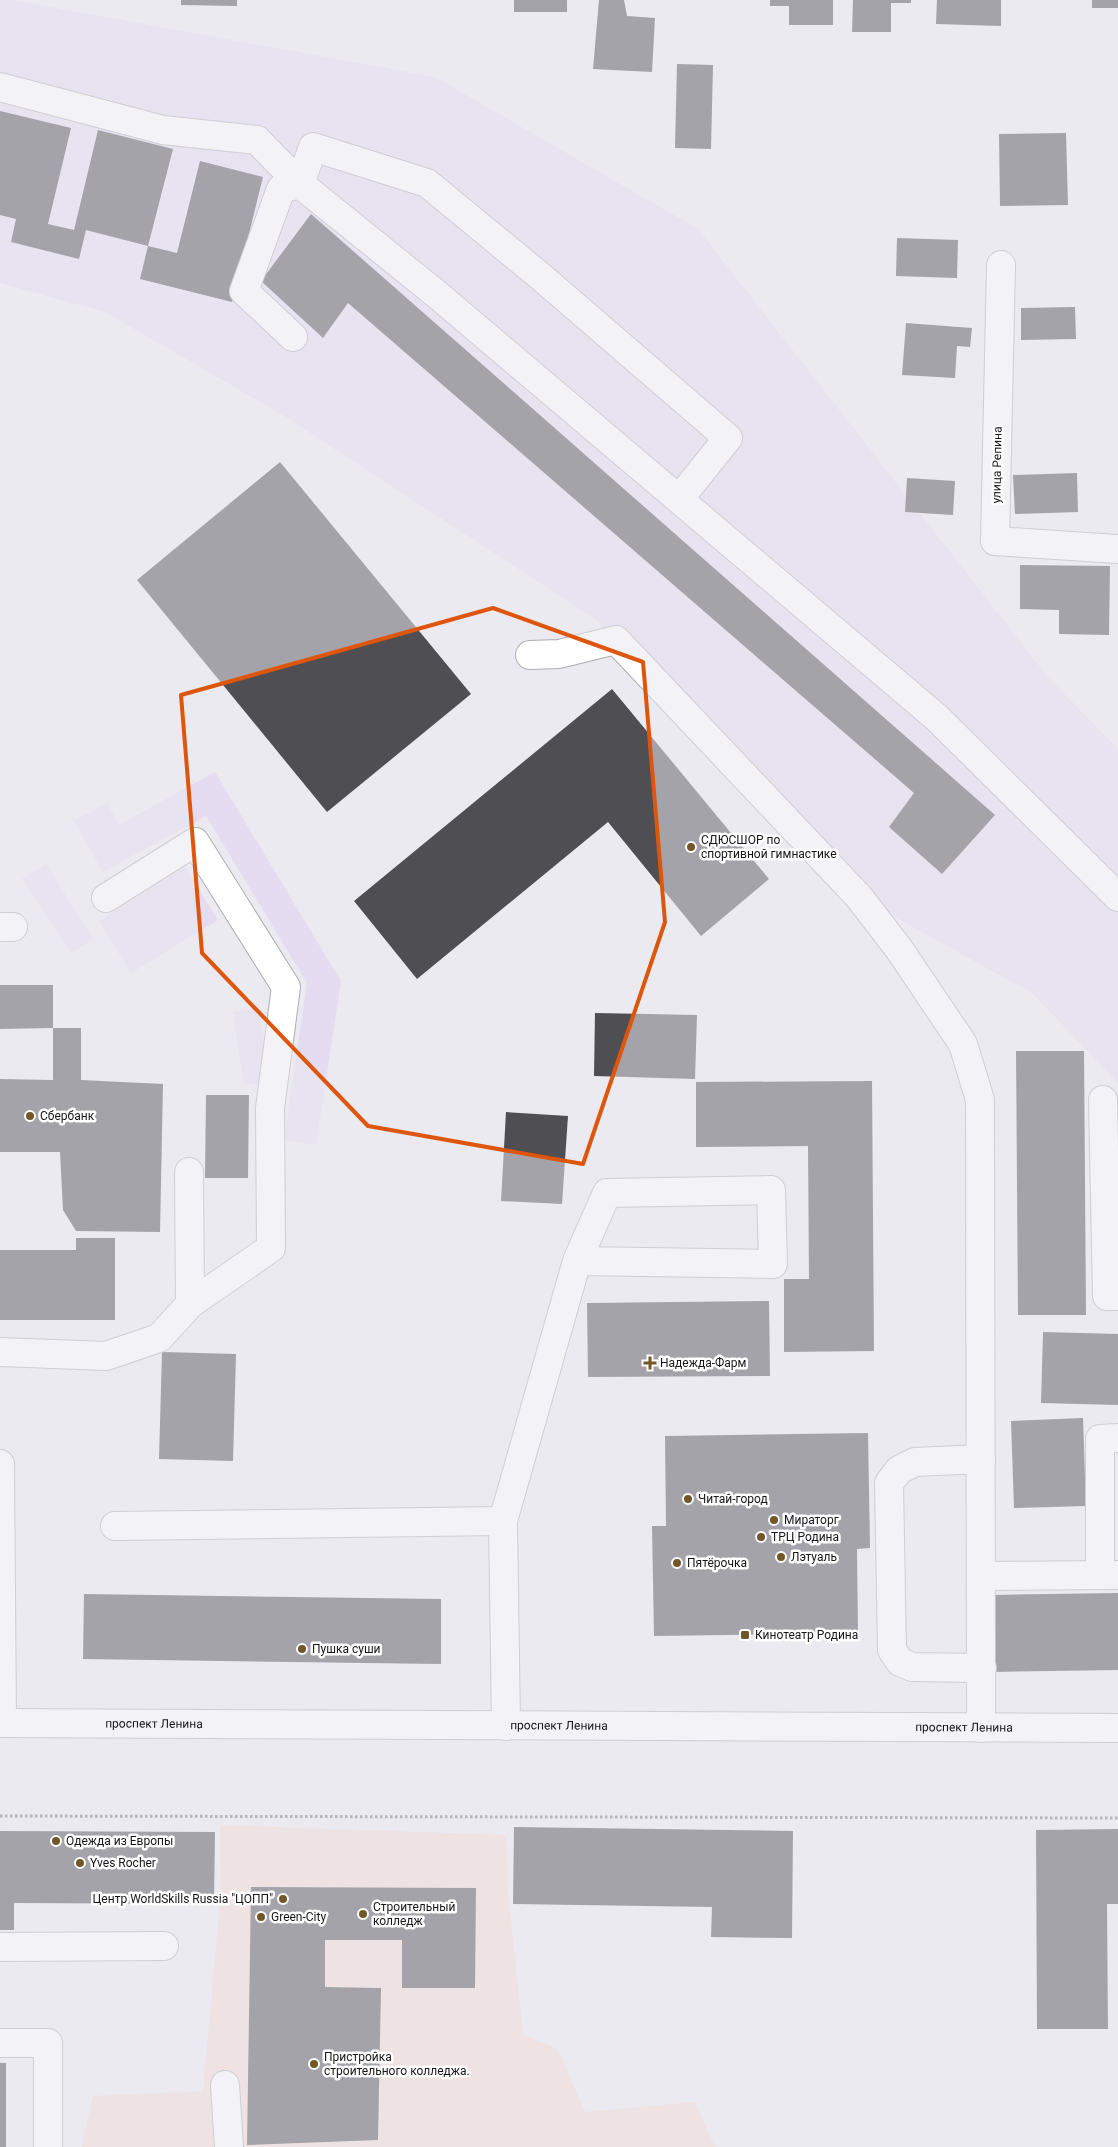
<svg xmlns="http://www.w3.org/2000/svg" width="1118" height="2147" font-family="Roboto,sans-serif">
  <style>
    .industrial { fill: #e6dcf1 }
    .education { fill: #f4dad3 }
    .building { fill: #4f4f53 }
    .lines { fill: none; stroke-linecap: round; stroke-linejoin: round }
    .minor-casing { stroke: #adadb3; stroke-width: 30 }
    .major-casing { stroke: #adadb3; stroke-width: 30 }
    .path { stroke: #77777b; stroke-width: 3; stroke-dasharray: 2.5 2.5; stroke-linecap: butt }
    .minor { stroke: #fff; stroke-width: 28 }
    .major { stroke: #fff; stroke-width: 28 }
    .marked { fill: none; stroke: #de560d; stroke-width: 4; stroke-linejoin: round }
    .poi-dot { fill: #715729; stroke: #fff; stroke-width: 2 }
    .labels { text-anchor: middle; stroke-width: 5; stroke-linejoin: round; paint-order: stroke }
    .street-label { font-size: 12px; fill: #161618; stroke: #fff }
    .poi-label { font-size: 12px; fill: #161618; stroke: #fff; text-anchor: start }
  </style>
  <rect width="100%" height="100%" fill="#eaeaf0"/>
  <g class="industrial">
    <path d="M0 0H12L435 77 698 229 1047 676 1118 749V1083L1032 993 859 897 595 619 281 414 105 312 0 283Z"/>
    <path d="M215 772 341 981 316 1145 284 1140 307 983 206 816 103 872 74 821 107 803 119 825Z"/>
    <path d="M46 864 93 939 71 953 22 879Z"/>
    <path d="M185 867 218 920 131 973 99 921Z"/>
    <path d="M259 1008 270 1082 244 1085 233 1012Z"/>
  </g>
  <path class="education" d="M220 1825 506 1835 507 1884 523 2035 558 2049 585 2112 695 2102 715 2147H82L93 2096 203 2091 221 1891Z"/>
  <g class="building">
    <path d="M181 0H237V6L181 5Z"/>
    <rect x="514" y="0" width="53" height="12"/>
    <path d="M599 0H624L627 16 655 18 652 72 593 69Z"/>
    <path d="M770 0H833V25H789V6H770Z"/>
    <path d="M853 0H911V3H891V32H852Z"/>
    <path d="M937 0H1001V26L936 24Z"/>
    <rect x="1092" y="0" width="26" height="8"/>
    <path d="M677 64 713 65 711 149 675 148Z"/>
    <path d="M0 111 71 128 48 224 74 230 98 130 173 149 148 246 86 230 79 259 11 242 16 219 0 215Z"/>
    <path d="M1066 133 1068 205 1000 206 999 134Z"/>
    <path d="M200 161 263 177 232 302 140 279 148 246 177 253Z"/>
    <path d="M311 214 995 815 942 874 889 827 914 793 348 303 323 338 261 281Z"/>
    <path d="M897 238 958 240 957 278 896 276Z"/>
    <path d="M1075 307 1076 339 1021 340V308Z"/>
    <path d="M906 323 972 328 970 347 957 346 955 378 902 375Z"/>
    <path d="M280 462 471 694 327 812 137 580Z"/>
    <path d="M1077 473 1078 512 1015 514 1013 475Z"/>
    <path d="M907 478 955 481 953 515 905 512Z"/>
    <path d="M1020 565 1110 566 1109 635 1059 634V610L1020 609Z"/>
    <path d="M612 689 769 879 701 936 608 822 417 979 354 901Z"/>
    <path d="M0 985H53V1028L0 1029Z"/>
    <path d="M595 1013 697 1015 695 1079 594 1076Z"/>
    <path d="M53 1028H81V1080L163 1084 160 1232 76 1231 63 1210 60 1152H0V1079L53 1080Z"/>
    <path d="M1016 1051H1084L1086 1315H1018Z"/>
    <path d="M872 1081 874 1351 784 1352V1279H809L808 1146 696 1147V1082Z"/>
    <path d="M206 1095H249L248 1178H205Z"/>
    <path d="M506 1112 568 1116 562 1204 501 1201Z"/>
    <path d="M76 1238H115V1320H0V1250H76Z"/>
    <path d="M769 1301 770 1376 588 1377 587 1303Z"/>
    <path d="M1043 1332 1118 1334V1405L1041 1403Z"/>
    <path d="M162 1352 236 1354 233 1461 159 1459Z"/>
    <path d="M1083 1418 1086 1506 1014 1508 1011 1421Z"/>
    <path d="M868 1433 870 1548 857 1549 858 1633 654 1636 652 1526H666L665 1436Z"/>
    <path d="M1118 1593V1670L992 1672 990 1595Z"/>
    <path d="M84 1594 441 1599V1664L83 1659Z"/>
    <path d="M514 1827 793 1831 792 1938 711 1937 712 1907 513 1904Z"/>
    <path d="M1118 1829V1904H1107L1108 2029H1037L1036 1830Z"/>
    <path d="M0 1831 215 1832 214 1904 14 1903V1930H0Z"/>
    <path d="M251 1887 476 1888 475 1988H402V1940H325V1987L381 1988 378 2140 247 2145Z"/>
    <rect x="0" y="2063" width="6" height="84"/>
  </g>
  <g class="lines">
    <defs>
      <g id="minor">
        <path d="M0 87 163 130 257 140 300 184 313 147 427 183 540 276 728 438 679 499"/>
        <path d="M1001 265 995 541 1118 549"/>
        <path d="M293 337 244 291 281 189 300 184 434 292 936 717 1118 897"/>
        <path d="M530 655 559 654 616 640 859 897 899 949 963 1044 980 1100 981 1728"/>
        <path d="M106 898 195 842 286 987 270 1108 271 1248 190 1304"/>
        <path d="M0 927H13"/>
        <path d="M1103 1100 1107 1296H1118"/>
        <path d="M0 1352 106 1356 159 1338 190 1304 189 1172"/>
        <path d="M981 1459 915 1462 899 1470 889 1483 892 1650 900 1662 912 1667 982 1668"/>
        <path d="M0 1464 2 1723"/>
        <path d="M115 1526 503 1521"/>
        <path d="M1100 1575V1439L1118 1438"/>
        <path d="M981 1576 1117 1575"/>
        <path d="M506 1726 503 1521 577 1261 773 1264 771 1190 607 1193 577 1261"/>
        <path d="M0 1947 164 1946"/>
        <path d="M0 2043H48V2147"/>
        <path d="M225 2085 229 2147"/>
      </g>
      <g id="major">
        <path id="s1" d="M0 1723 1118 1728"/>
      </g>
    </defs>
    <use href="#minor" class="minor-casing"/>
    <use href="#major" class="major-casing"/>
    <path class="path" d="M0 1816 1118 1818"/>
    <use href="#minor" class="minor"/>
    <use href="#major" class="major"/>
  </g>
  <path d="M0 0H1118V2147H0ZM493 608 643 662 665 922 583 1164 368 1126 202 953 181 695Z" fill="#eaeaf0" fill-opacity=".55" fill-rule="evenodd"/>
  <path class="marked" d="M493 608 643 662 665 922 583 1164 368 1126 202 953 181 695Z"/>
  <g class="poi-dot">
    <circle cx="691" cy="847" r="5"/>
    <circle cx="30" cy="1116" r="5"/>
    <path d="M647.5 1355.5h5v5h5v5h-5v5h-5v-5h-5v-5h5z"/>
    <circle cx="688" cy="1499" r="5"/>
    <circle cx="774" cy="1520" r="5"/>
    <circle cx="761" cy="1537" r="5"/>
    <circle cx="781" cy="1557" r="5"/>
    <circle cx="677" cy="1563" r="5"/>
    <rect x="740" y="1630" width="10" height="10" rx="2.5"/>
    <circle cx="302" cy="1649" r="5"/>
    <circle cx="56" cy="1841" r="5"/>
    <circle cx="80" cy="1863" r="5"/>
    <circle cx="283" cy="1899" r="5"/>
    <circle cx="363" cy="1914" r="5"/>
    <circle cx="261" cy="1917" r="5"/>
    <circle cx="314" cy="2064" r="5"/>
  </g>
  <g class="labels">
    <g class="street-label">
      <text transform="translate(997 465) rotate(-89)" y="4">улица Репина</text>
      <text dy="4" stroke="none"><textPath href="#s1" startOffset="154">проспект Ленина</textPath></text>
      <text dy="4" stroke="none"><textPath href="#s1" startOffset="559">проспект Ленина</textPath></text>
      <text dy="4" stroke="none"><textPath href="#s1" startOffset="964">проспект Ленина</textPath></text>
    </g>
    <g class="poi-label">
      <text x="701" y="844">СДЮСШОР по<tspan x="701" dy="14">спортивной гимнастике</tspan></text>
      <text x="40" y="1120">Сбербанк</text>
      <text x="660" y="1367">Надежда-Фарм</text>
      <text x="698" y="1503">Читай-город</text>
      <text x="784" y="1524">Мираторг</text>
      <text x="771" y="1541">ТРЦ Родина</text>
      <text x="791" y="1561">Лэтуаль</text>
      <text x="687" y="1567">Пятёрочка</text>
      <text x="755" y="1639">Кинотеатр Родина</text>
      <text x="312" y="1653">Пушка суши</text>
      <text x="66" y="1845">Одежда из Европы</text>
      <text x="90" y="1867">Yves Rocher</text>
      <text x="273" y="1903" text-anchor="end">Центр WorldSkills Russia "ЦОПП"</text>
      <text x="373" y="1911">Строительный<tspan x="373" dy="14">колледж</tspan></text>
      <text x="271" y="1921">Green-City</text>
      <text x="324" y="2061">Пристройка<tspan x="324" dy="14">строительного колледжа.</tspan></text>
    </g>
  </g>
</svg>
